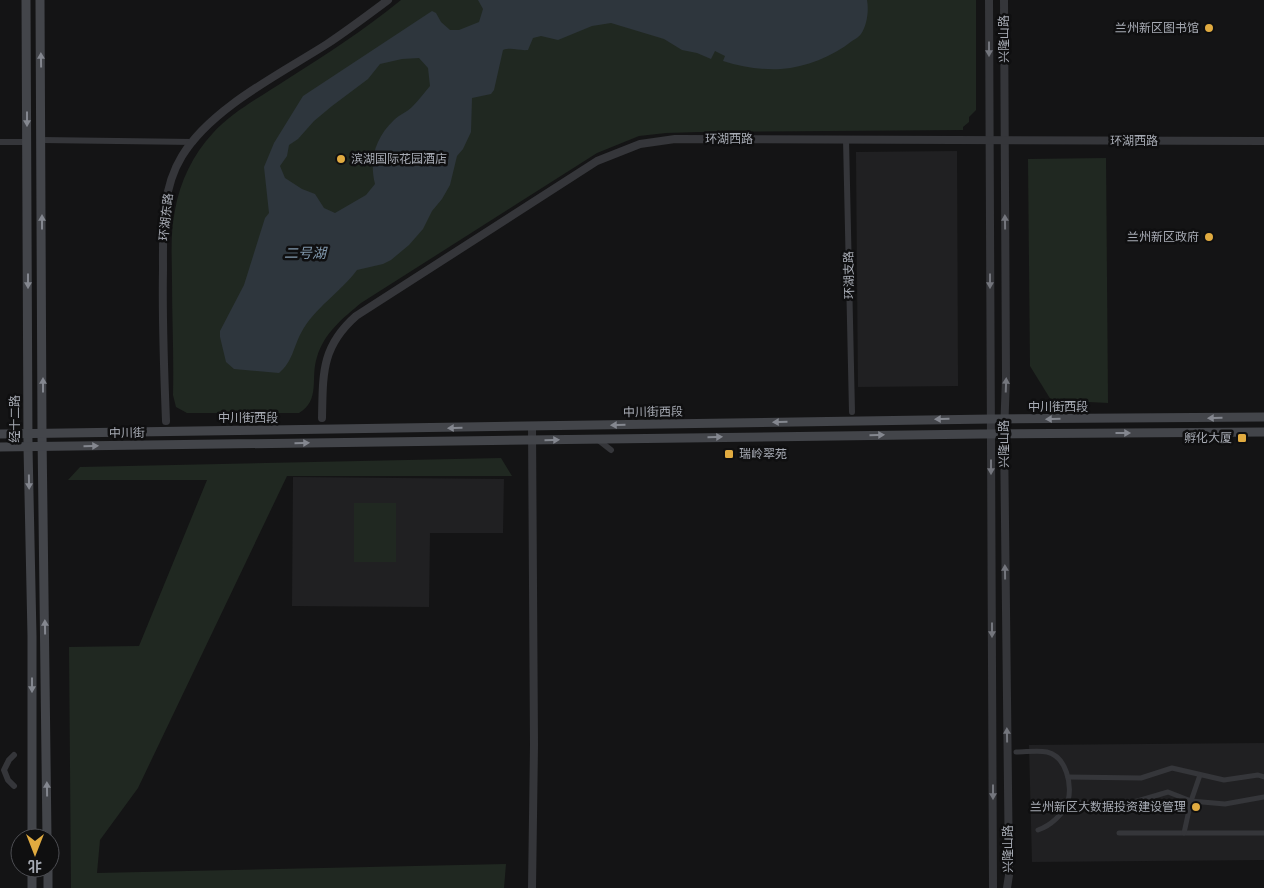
<svg xmlns="http://www.w3.org/2000/svg" width="1264" height="888" font-family="'Archivo Narrow','Noto Sans SC',sans-serif">
  <style>
    .built { fill: #202022 }
    .green { fill: #202821 }
    .water { fill: #2e363d; fill-rule: evenodd }
    .lines { fill: none; stroke-linecap: round; stroke-linejoin: round }
    .pedestrian { stroke: #35363a; stroke-width: 5 }
    .minor { stroke: #35363a; stroke-width: 6 }
    .tertiary { stroke: #35363a; stroke-width: 8 }
    .secondary { stroke: #43454a; stroke-width: 9 }
    .oneway { fill: #74767d }
    .oneway2 { fill: #84878f }
    .poi-dot { fill: #e1ab40; stroke: #0f0f10; stroke-width: 2 }
    .labels { text-anchor: middle; stroke-width: 5; stroke-linejoin: round; paint-order: stroke }
    .poi-label { font-size: 12px; fill: #a7abb4; stroke: #0f0f10; text-anchor: end }
    .street-label { font-size: 12px; fill: #a7abb4; stroke: #0f0f10 }
    .water-label { font-size: 14px; font-style: italic; fill: #8198ac; stroke: #0f0f10 }
  </style>
  <rect width="100%" height="100%" fill="#141415"/>
  <g class="built">
    <path d="M957 151 958 386 858 387 856 152Z"/>
    <path d="M293 477 504 479 503 533H430L429 607 292 606Z"/>
    <path d="M1264 743V860L1032 862 1029 745Z"/>
  </g>
  <g class="green">
    <path d="M401 0H976V110L969 117V122L963 127V130L699 132 666 133 639 136 597 153 361 303C343 318 324 333 317 357 310 378 321 400 299 413H187L176 407 173 395C174 357 172 319 172 282 172 258 170 234 175 210 180 182 193 154 213 133 233 111 262 96 286 80 327 54 364 30 401 0Z"/>
    <path d="M1106 158 1108 403 1051 400 1030 366 1028 159Z"/>
    <path d="M501 458 512 476H287L138 788 100 840 97 873 506 864 504 888H71L69 647 139 646 207 480H68L80 467Z"/>
    <rect x="354" y="503" width="42" height="59"/>
  </g>
  <path class="water" d="M478 0H867C869 11 867 25 861 34 859 37 855 39 852 41 832 57 806 67 781 69 761 70 742 67 723 61L725 56 715 51 711 59 697 53 682 50 664 39 611 23 592 26 558 40 541 36 533 38 528 50C519 51 512 47 503 50L494 90 491 94 472 98 471 132 463 149 457 156 450 185 442 199 432 211 423 229 409 245 391 260 383 264 357 270C341 292 314 308 301 333 293 348 293 361 279 373L234 369 226 362 220 337V331L244 285 265 218 269 213 264 167 274 143 303 96 432 11 436 13 441 22 450 30H459L479 22 483 9ZM419 58 428 68 430 86C424 93 419 100 412 107 407 112 399 115 394 120 375 138 369 160 375 184L366 195 335 213 324 208 315 194 302 189 285 178 280 166 287 156 289 145 298 139 314 121 332 106 368 79 380 64 402 59Z"/>
  <g class="lines">
    <g class="pedestrian">
      <path d="M1016 752C1026 752 1038 750 1047 752 1067 757 1072 785 1068 801 1064 814 1050 826 1038 830"/>
      <path d="M1068 777 1141 778 1172 768 1224 780 1258 775 1264 777"/>
      <path d="M1068 803 1134 802 1168 792 1191 801 1225 804 1264 797"/>
      <path d="M1119 833H1264"/>
      <path d="M1184 833 1191 801 1200 775"/>
    </g>
    <g class="minor">
      <path d="M846 139 852 412"/>
      <path d="M42 140 193 142"/>
      <path d="M0 142H27"/>
      <path d="M597 439 611 450"/>
      <path d="M14 786 8 780 4 770 9 760 14 755"/>
    </g>
    <g class="tertiary">
      <path d="M989 0 993 888"/>
      <path d="M1004 0 1006 378 1004 433 1009 875 1007 888"/>
      <path d="M322 418C323 374 321 347 356 316L597 161 640 144 675 139 1264 141"/>
      <path d="M166 421C164 371 162 321 163 270 163 232 161 190 182 156 211 108 280 74 327 44 348 30 368 15 388 0"/>
      <path d="M532 426 534 745 532 888"/>
    </g>
    <g class="secondary">
      <path d="M26 0 28 447 32 636V838"/>
      <path d="M40 0 42 434 47 838"/>
      <path d="M0 434 991 419 1264 417"/>
      <path d="M0 447 981 434 1264 432"/>
      <path d="M32 868V888"/>
      <path d="M48 868V888"/>
    </g>
  </g>
  <defs><path id="oneway-solid" d="M-6-.8H1V-3.2L6.5 0L1 3.2V.8H-6Z" transform="scale(1.25)"/></defs>
  <g class="oneway">
    <use href="#oneway-solid" transform="translate(989 49) rotate(90)"/>
    <use href="#oneway-solid" transform="translate(1005 222) rotate(-91)"/>
    <use href="#oneway-solid" transform="translate(990 281) rotate(90)"/>
    <use href="#oneway-solid" transform="translate(1006 385) rotate(-88)"/>
    <use href="#oneway-solid" transform="translate(991 467) rotate(90)"/>
    <use href="#oneway-solid" transform="translate(1005 572) rotate(-91)"/>
    <use href="#oneway-solid" transform="translate(992 630) rotate(90)"/>
    <use href="#oneway-solid" transform="translate(1007 735) rotate(-91)"/>
    <use href="#oneway-solid" transform="translate(993 792) rotate(90)"/>
  </g>
  <g class="oneway2">
    <use href="#oneway-solid" transform="translate(41 60) rotate(-91)"/>
    <use href="#oneway-solid" transform="translate(27 119) rotate(90)"/>
    <use href="#oneway-solid" transform="translate(42 222) rotate(-90)"/>
    <use href="#oneway-solid" transform="translate(28 281) rotate(90)"/>
    <use href="#oneway-solid" transform="translate(43 385) rotate(-90)"/>
    <use href="#oneway-solid" transform="translate(1215 418) rotate(179)"/>
    <use href="#oneway-solid" transform="translate(942 419) rotate(179)"/>
    <use href="#oneway-solid" transform="translate(1053 419) rotate(179)"/>
    <use href="#oneway-solid" transform="translate(780 422) rotate(179)"/>
    <use href="#oneway-solid" transform="translate(618 425) rotate(179)"/>
    <use href="#oneway-solid" transform="translate(455 428) rotate(179)"/>
    <use href="#oneway-solid" transform="translate(1123 433)"/>
    <use href="#oneway-solid" transform="translate(877 435) rotate(-1)"/>
    <use href="#oneway-solid" transform="translate(715 437) rotate(-1)"/>
    <use href="#oneway-solid" transform="translate(552 440) rotate(-1)"/>
    <use href="#oneway-solid" transform="translate(302 443) rotate(-1)"/>
    <use href="#oneway-solid" transform="translate(91 446) rotate(-1)"/>
    <use href="#oneway-solid" transform="translate(29 482) rotate(89)"/>
    <use href="#oneway-solid" transform="translate(45 627) rotate(-91)"/>
    <use href="#oneway-solid" transform="translate(32 685) rotate(90)"/>
    <use href="#oneway-solid" transform="translate(47 789) rotate(-91)"/>
  </g>
  <g class="poi-dot">
    <circle cx="1209" cy="28" r="5"/>
    <circle cx="341" cy="159" r="5"/>
    <circle cx="1209" cy="237" r="5"/>
    <rect x="1237" y="433" width="10" height="10" rx="2.5"/>
    <rect x="724" y="449" width="10" height="10" rx="2.5"/>
    <circle cx="1196" cy="807" r="5"/>
  </g>
  <g class="labels">
    <g class="poi-label">
      <text x="1199" y="32">兰州新区图书馆</text>
      <text x="351" y="163" text-anchor="start">滨湖国际花园酒店</text>
      <text x="1199" y="241">兰州新区政府</text>
      <text x="1232" y="442">孵化大厦</text>
      <text x="739" y="458" text-anchor="start">瑞岭翠苑</text>
      <text x="1186" y="811">兰州新区大数据投资建设管理</text>
    </g>
    <g class="street-label">
      <text transform="translate(1004 39) rotate(-90)" y="4">兴隆山路</text>
      <text x="729" y="143">环湖西路</text>
      <text x="1134" y="145">环湖西路</text>
      <text transform="translate(166 217) rotate(-84)" y="4">环湖东路</text>
      <text transform="translate(849 275) rotate(-91)" y="4">环湖支路</text>
      <text x="1058" y="411">中川街西段</text>
      <text transform="translate(653 412) rotate(-1)" y="4">中川街西段</text>
      <text x="248" y="422">中川街西段</text>
      <text transform="translate(15 419) rotate(-90)" y="4">经十二路</text>
      <text transform="translate(127 433) rotate(-1)" y="4">中川街</text>
      <text transform="translate(1004 444) rotate(-90)" y="4">兴隆山路</text>
      <text transform="translate(1008 849) rotate(-90)" y="4">兴隆山路</text>
    </g>
    <g class="water-label">
      <text x="305" y="258">二号湖</text>
    </g>
  </g>
  <g transform="translate(35 853) rotate(180)"><circle r="24" fill="#0f0f10" stroke="#4c4d52"/>
  <path d="M0-4L9 19L0 12L-9 19Z" fill="#e1ab40"/>
  <text y="-8" font-size="14" font-weight="bold" text-anchor="middle" fill="#a7abb4">北</text>
  </g>
</svg>
